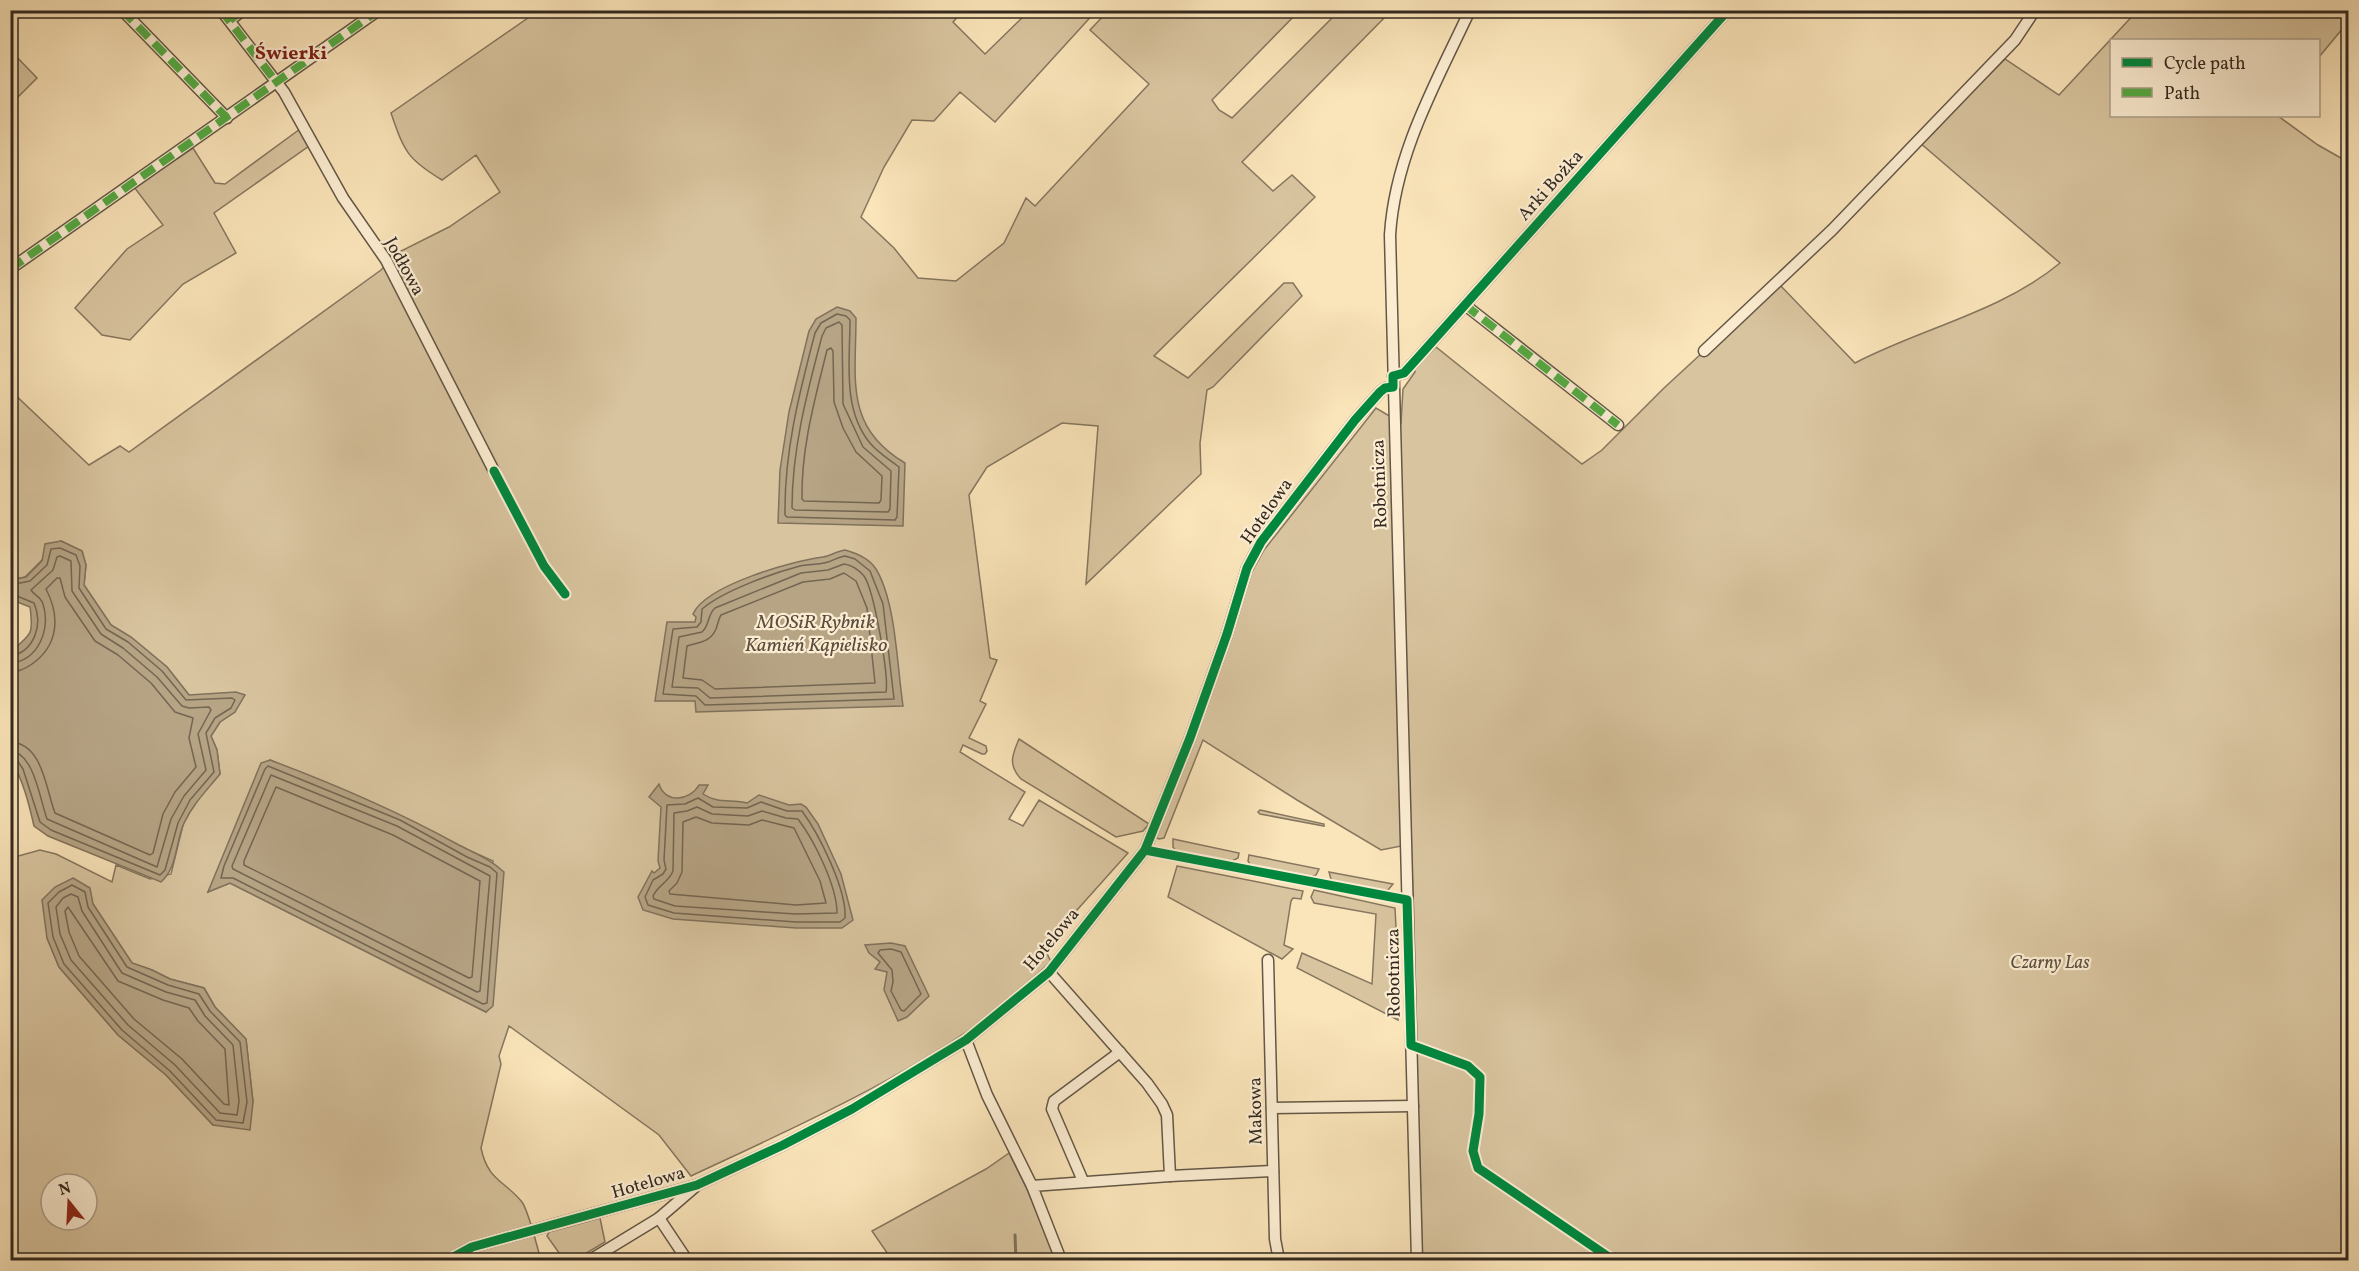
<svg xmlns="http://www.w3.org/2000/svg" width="2359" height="1271" font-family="Vollkorn,serif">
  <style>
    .green { fill: #d8c49f; stroke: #85765f; stroke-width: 1.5; fill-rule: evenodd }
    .water { fill: #b6a485; stroke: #81725c; stroke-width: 1.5 }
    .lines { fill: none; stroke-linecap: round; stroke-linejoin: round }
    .shore { stroke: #746652; stroke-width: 1.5 }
    .stream { stroke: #81725c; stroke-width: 3 }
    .minor-casing { stroke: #645746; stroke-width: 13 }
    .minor { stroke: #fcedd2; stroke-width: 10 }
    .quiet { stroke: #54aa43; stroke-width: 8; stroke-dasharray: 15 8; stroke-linecap: butt }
    .cycleway-casing { stroke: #fcedd2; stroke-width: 13 }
    .cycleway { stroke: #00873e; stroke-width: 9 }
    .labels { text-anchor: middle; stroke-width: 4.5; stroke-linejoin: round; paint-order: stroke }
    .street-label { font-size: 18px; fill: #32281f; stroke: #fcedd2 }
    .park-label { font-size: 18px; font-style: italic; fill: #5c4f3f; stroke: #fcedd2 }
    .neighbourhood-label { font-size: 20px; font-weight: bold; fill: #7a1f14; stroke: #fcedd2 }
    .water-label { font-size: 20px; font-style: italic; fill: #5a4d3e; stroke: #fcedd2 }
  </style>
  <rect width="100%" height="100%" fill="#fae4b9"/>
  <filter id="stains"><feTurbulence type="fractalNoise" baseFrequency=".00333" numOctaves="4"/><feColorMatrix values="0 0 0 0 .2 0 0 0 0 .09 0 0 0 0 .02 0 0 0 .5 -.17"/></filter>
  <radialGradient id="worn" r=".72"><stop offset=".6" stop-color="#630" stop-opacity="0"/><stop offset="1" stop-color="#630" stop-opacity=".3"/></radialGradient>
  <g class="green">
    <path d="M538 11H963L953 22 985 54 1029 11H1096L995 122 960 92 934 121 912 120 884 167 861 217 894 248 918 278 956 281 1004 243 1026 198 1035 206 1149 84 1090 30 1108 11H1299L1212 100 1219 110 1232 118 1339 11H1391L1242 162 1273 191 1292 175 1315 197 1154 356 1188 378 1284 283H1293L1302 296 1213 387 1207 390 1200 443 1201 474 1086 584 1098 426 1062 423 987 467 969 495 990 658 997 660 980 701 986 704 969 738 986 746 987 751 985 754H982L963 745 960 752 1025 792 1009 819 1023 826 1039 800 1128 853 1044 947 1051 962C1027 982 1004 1006 978 1024 889 1086 789 1130 691 1176L659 1135 509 1026 499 1056 501 1064 481 1148C488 1181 504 1180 522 1202 529 1212 537 1247 541 1260H11V858L40 850 56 854 112 882 116 865 150 879 171 874 183 825 194 804 220 774 217 750 211 736 220 722 235 712 189 695 167 667 131 637 111 625 84 585 86 565 82 551 61 541 25 577 11 580 10 390 89 465 120 446 129 452 381 270 399 252 449 227 500 192 476 155 442 180C407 159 404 151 391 113ZM270 760 493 861 486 1012 230 883 208 892ZM93 904 132 963 152 970 170 979 204 988 215 1007 246 1039 253 1102 213 1125 166 1075 118 1035 59 967 47 938ZM51 1184H87V1220H51Z"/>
    <path d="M2137 11H2335L2348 22 2319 57 2318 40H2112V116H2278L2318 145 2348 162V1260H1421L1412 866 1401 846 1381 850 1297 800 1203 740 1164 838 1159 839 1155 837 1192 748 1249 577 1264 550 1376 408 1401 423 1403 389 1415 372 1414 367 1436 347 1582 464 1602 450 1664 388 1778 283 1855 363C1922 328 2001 312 2060 263L1919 142 2005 59 2059 95Z"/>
    <path d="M11 51 37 78 11 104Z"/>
    <path d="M300 129 309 146 214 213 236 253 183 284 130 340 102 335 75 308 127 249 163 225 134 187 193 148 215 183 225 184Z"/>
    <path d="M1019 739 1149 824 1143 831 1116 837 1021 779C1008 765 1012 755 1019 739Z"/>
    <path d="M1260 810 1324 824V826L1260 814 1258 812Z"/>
    <path d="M1173 839 1239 853 1238 858 1232 861 1176 851 1173 847Z"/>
    <path d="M1249 855 1319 869 1316 875 1310 877 1251 866 1248 861Z"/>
    <path d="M1177 866 1303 891 1301 899 1293 898 1291 901 1284 945 1293 949 1282 959 1168 897Z"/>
    <path d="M1329 872 1393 884 1388 890H1378L1335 882 1331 879Z"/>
    <path d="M1314 890 1395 908 1400 1007 1398 1020 1297 968 1302 953 1372 984 1376 914 1314 903 1311 897Z"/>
    <path d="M1009 1153 1027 1189 1056 1260H892L872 1231 986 1169Z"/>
    <path d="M600 1218 605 1242 575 1260H564L547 1236 549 1232Z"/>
  </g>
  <g class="water">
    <path d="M837 307 850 311 856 318C856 379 844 427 905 463L903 526 778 523 780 470 789 412 809 331 816 319Z"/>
    <path d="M61 541 82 551 86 565 84 585 111 625 131 637 167 667 189 695 236 692 245 695 235 712 220 722 211 736 217 750 220 774C207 790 193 804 184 823 175 843 178 867 161 882L48 836 34 826C29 804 23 780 11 760V652C30 633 34 638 30 607L15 601 11 603V580L26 577 42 561 45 544Z"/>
    <path d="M845 550C856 553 869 558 876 569 896 602 897 666 903 706L696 712 695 701H655L667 622H695L696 617 693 614C706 585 792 561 823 557 830 556 837 551 845 550Z"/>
    <path d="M270 760C334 784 397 811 457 844 474 853 490 859 504 872L493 1006 486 1012 230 883 208 892 261 763Z"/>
    <path d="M659 784C665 804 690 801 699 785H708L703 794C718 804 731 799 747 803L759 795 789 805 801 804 806 807 818 824 841 874 853 920 842 928H796L673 919 643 910 638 897 652 871 654 873 660 868 658 861 661 807 649 797Z"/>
    <path d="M73 878 90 888 93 904 132 963 152 970 170 979 204 988 215 1007 246 1039 253 1102 250 1130 213 1125 166 1075 118 1035 59 967 47 938 42 900 55 887Z"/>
    <path d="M891 943 905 946 929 996 907 1017 898 1021 884 990 887 972 875 969 880 962 869 953 865 945Z"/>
  </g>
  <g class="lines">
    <g class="shore">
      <path d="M837 314 846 316 850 320C850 361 842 409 870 443 878 453 889 459 899 467L897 517 895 520 787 517 785 515C784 453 799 394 815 333L821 323Z"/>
      <path d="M839 322 842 325 843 404 863 447 891 471 890 509 888 512 795 510 792 508C792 449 807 393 822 336L826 328Z"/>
      <path d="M831 348 833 351 834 402 843 428 856 452 882 476 881 500 879 503 804 501 802 499C801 448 815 399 827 350Z"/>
      <path d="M845 556 855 559 870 571 883 604 894 699 705 705 696 696 663 694 673 629 697 627 701 622 702 609C723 591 773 573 800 566 809 564 819 565 828 562 834 560 838 557 845 556Z"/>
      <path d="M844 564C851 565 859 570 864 576 874 590 889 676 886 692L710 698 698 688 672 687 679 637 702 632C710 625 707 615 715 608L801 573 828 570Z"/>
      <path d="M844 573 856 581 867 608 875 683 715 689 702 680 683 678 687 646C698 642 710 643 716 629 718 624 718 620 721 615L803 582 830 579Z"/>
      <path d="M10 585 30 581 47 565 51 549 60 548 76 555 80 566 79 588 106 629 128 642 162 671 186 700 232 698 235 700 231 708 215 718 206 733 214 772 190 800 178 823 165 870 160 875 51 830 40 822 23 769 17 760 10 758"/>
      <path d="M10 596H17L34 603C43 624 35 652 10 656"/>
      <path d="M10 663C39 661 51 628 43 604 41 597 34 595 31 590L53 570 57 557 60 556 71 561 72 591 101 634 123 648 157 677 182 706 189 708 209 707 211 710 198 734 206 770 184 796 171 819 157 867 47 819C40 800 34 752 10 751"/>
      <path d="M10 672C19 672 25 669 32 664 59 645 60 616 46 589L57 578H60L65 597 95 641 118 655 151 683 175 712 193 718 189 738 196 767 175 792 163 814 153 853 150 855 55 813C46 790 43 743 10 742"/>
      <path d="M268 766 400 820 467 857 490 867 497 873 487 1003 483 1004 233 878H221L224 866 265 769Z"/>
      <path d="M271 775 397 826 490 876 480 991 477 992 233 869 232 866Z"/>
      <path d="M276 787 393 835 480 881 472 977 469 978 244 865V861Z"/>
      <path d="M698 798 713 807 747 808 761 802 787 811H802C819 834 847 890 845 918L840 922H796L674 913 648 905 645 897 653 880 663 874 666 869 664 860 667 805 685 804Z"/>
      <path d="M697 807 712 814 748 816 762 811 786 818 798 819C814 840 837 886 837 913L796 914 764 912 675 906 654 899 653 896C658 885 669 882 673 871L674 813 687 811Z"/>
      <path d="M696 817 712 823 749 825 762 820 794 828 820 881 826 903 796 905 670 894 669 891 677 883 682 872 683 822Z"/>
      <path d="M72 885 85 892 88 907 127 967 168 985 199 994 210 1011 240 1042 247 1102 243 1123 216 1120 170 1071 122 1030 64 964 53 937 48 903 59 892Z"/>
      <path d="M71 894 78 897 82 911 122 973 166 992 195 1000 205 1016 233 1045 239 1101 237 1115 220 1113 175 1065 128 1025 71 960 60 934 56 907 63 898Z"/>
      <path d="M68 907 118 981 163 1000 189 1008 198 1021 225 1049 229 1105 224 1104 182 1059 134 1019 79 956 69 932 65 911Z"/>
      <path d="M891 949 901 952 921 994 904 1011 901 1010 891 991 893 982 892 970 878 953 880 950Z"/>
    </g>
    <path class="stream" d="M1015 1235 1016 1260"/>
    <defs>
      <g id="minor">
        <path d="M122 10 227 118"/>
        <path d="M221 10 284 92 343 198 386 260 494 471"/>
        <path d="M2343 10 2348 15"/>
        <path d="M230 20 243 10"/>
        <path d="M10 269 379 10"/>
        <path d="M1465 305 1618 425"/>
        <path d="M1704 351 1832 230 2015 40 2035 10"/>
        <path d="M1393 376 1404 373 1423 352 1728 10"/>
        <path d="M1268 960 1275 1239 1279 1260"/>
        <path d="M1049 972 1147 1083 1162 1104 1167 1115 1170 1176 1032 1186 1061 1260"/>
        <path d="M966 1040 987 1095 1032 1186"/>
        <path d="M1272 1108 1413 1106"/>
        <path d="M1170 1176 1273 1171"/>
        <path d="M1083 1181 1052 1109 1054 1101 1120 1052"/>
        <path d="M659 1218 687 1260"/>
        <path d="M448 1260 472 1247 697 1185 783 1145 852 1109 966 1040 1049 972 1145 850 1190 738 1227 634 1247 568 1261 542 1355 420 1380 392 1385 388 1393 387"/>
        <path d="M590 1260 659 1218 695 1187"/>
        <path d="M1417 1260 1390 235C1395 154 1436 83 1470 10"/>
      </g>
    </defs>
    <use href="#minor" class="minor-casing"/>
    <use href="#minor" class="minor"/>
    <g class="quiet">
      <path d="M122 10 227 118"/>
      <path d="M221 10 277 83"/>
      <path d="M230 20 243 10"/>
      <path d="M10 269 379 10"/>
      <path d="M1465 305 1618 425"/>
    </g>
    <defs>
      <g id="cycleway">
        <path d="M494 471 544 566 565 594"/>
        <path d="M1145 850 1407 900 1411 1045 1468 1066 1480 1077 1479 1114 1473 1151 1478 1168 1613 1260"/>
        <path d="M448 1260 472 1247 697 1185 783 1145 852 1109 966 1040 1049 972 1145 850 1190 738 1227 634 1247 568 1261 542 1355 420 1380 392 1385 388 1393 387V376L1404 373 1423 352 1728 10"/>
      </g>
    </defs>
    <use href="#cycleway" class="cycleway-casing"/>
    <use href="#cycleway" class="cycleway"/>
  </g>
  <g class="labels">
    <g class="street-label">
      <text transform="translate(1550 185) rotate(-48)" y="6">Arki Bożka</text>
      <text transform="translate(405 266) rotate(61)" y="6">Jodłowa</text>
      <text transform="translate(1379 484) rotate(-92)" y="6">Robotnicza</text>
      <text transform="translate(1266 511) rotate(-55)" y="6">Hotelowa</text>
      <text transform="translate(1051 939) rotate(-50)" y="6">Hotelowa</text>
      <text transform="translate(1393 973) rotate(-91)" y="6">Robotnicza</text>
      <text transform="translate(1255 1111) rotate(-91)" y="6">Makowa</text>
      <text transform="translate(648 1182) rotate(-16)" y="6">Hotelowa</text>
    </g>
    <g class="park-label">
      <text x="2050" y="968">Czarny Las</text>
    </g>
    <g class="neighbourhood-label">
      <text x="291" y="59">Świerki</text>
    </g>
    <g class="water-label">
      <text x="816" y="628">MOSiR Rybnik<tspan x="816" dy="23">Kamień Kąpielisko</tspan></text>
    </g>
  </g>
  <rect width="2359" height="1271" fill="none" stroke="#fae4b9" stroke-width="36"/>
  <rect x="12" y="12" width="2335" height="1247" fill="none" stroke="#32281f" stroke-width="3"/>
  <rect x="18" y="18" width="2323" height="1235" fill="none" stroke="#32281f" stroke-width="1.5"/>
  <rect x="2110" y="39" width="210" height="78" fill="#fcedd2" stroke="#ab9e8a" stroke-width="1.5"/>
  <rect x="2122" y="58" width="30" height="9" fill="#00873e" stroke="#ab9e8a" stroke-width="1.5"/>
  <text x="2164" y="69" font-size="18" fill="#32281f">Cycle path</text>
  <rect x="2122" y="88" width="30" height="9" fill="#54aa43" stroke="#ab9e8a" stroke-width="1.5"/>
  <text x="2164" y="99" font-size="18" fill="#32281f">Path</text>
  <g transform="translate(69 1202) rotate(342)"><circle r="28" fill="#fcedd2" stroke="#ab9e8a" stroke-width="1.5"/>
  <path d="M0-4.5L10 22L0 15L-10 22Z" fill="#8f2418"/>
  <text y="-9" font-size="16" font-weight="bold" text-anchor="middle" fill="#32281f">N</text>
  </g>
  <rect width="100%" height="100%" filter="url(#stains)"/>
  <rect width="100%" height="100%" fill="url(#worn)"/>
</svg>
